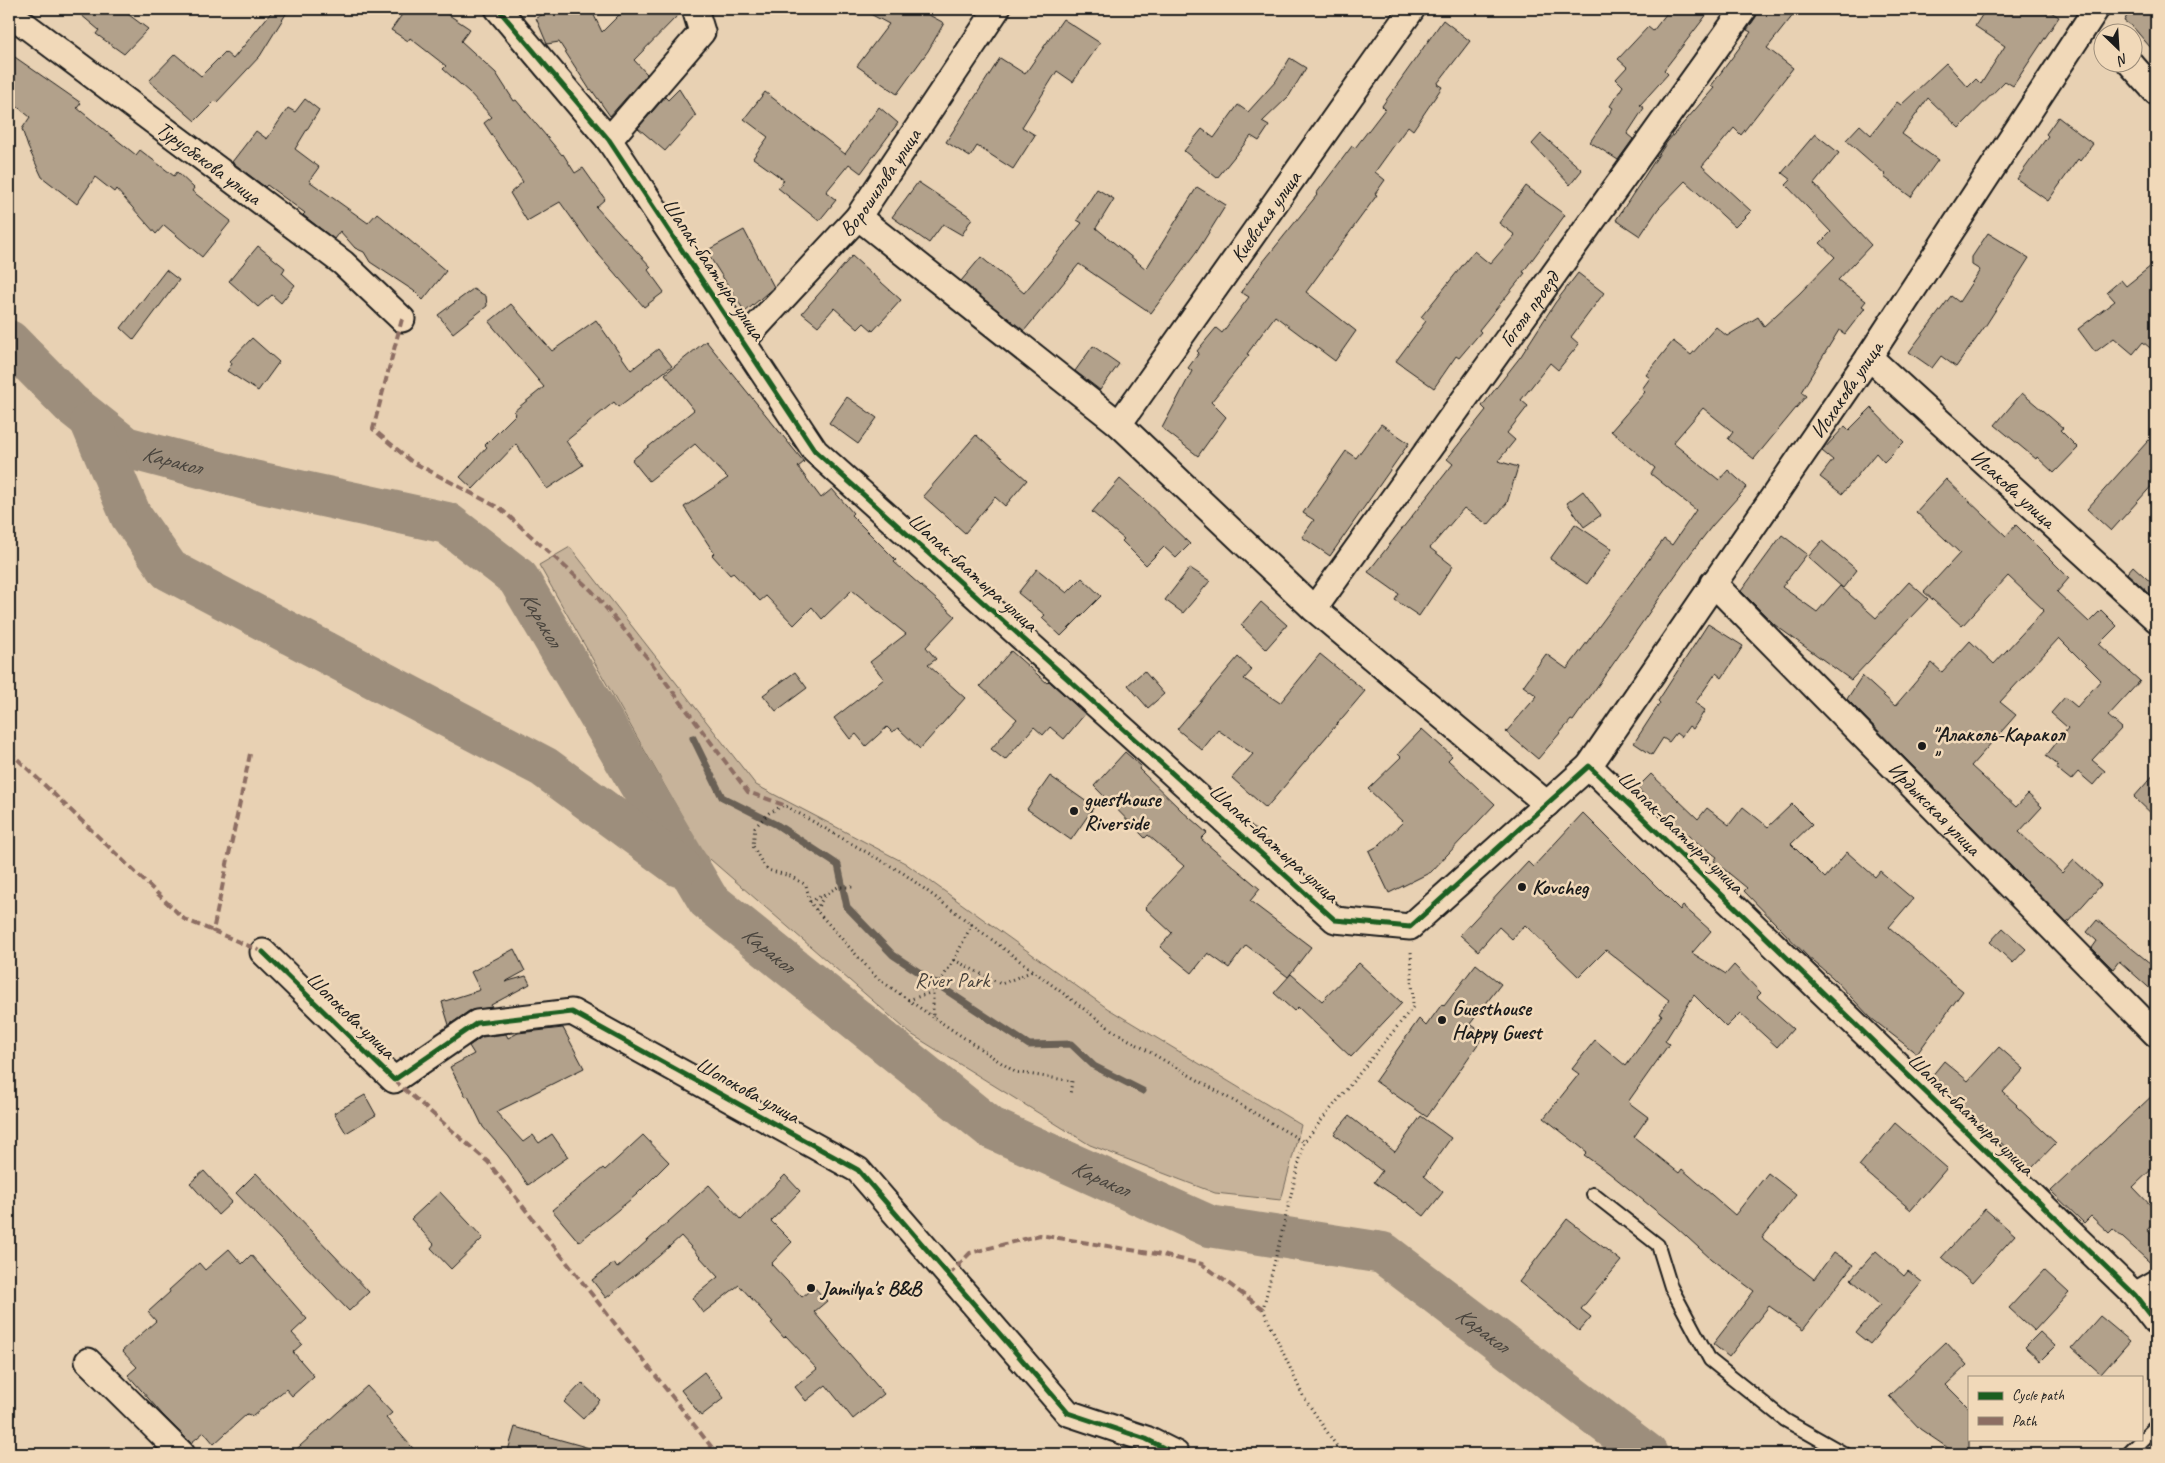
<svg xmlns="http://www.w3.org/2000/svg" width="2165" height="1463" font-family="Caveat,sans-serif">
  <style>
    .green { fill: #c7b39a; stroke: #72685b }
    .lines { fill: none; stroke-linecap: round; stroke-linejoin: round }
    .stream { stroke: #696055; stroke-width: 7 }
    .river { stroke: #9d8e7b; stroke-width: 42 }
    .building { fill: #b2a18b; stroke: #1c1c1c }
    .service-casing { stroke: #1c1c1c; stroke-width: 16 }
    .minor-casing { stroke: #1c1c1c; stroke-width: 29 }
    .path { stroke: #1c1c1c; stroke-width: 3; stroke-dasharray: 1 4; stroke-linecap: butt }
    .service { stroke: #f1d9b9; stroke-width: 12 }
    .minor { stroke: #f1d9b9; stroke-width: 25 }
    .quiet { stroke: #8d6e63; stroke-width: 4; stroke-dasharray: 8 4; stroke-linecap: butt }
    .cycleway-casing { stroke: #f1d9b9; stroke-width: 8 }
    .cycleway { stroke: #1b5e20; stroke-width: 5 }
    .poi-dot { fill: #1c1c1c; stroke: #f1d9b9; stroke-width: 2 }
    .labels { text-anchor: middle; stroke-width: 5; stroke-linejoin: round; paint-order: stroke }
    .street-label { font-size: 21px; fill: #1c1c1c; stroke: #f1d9b9 }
    .poi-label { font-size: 21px; font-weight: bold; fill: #1c1c1c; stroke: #f1d9b9; text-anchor: start }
    .park-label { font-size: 21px; fill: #47423c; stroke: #f1d9b9 }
    .water-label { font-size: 22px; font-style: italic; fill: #49443d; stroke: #f1d9b9 }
  </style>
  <rect width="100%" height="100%" fill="#e8d1b3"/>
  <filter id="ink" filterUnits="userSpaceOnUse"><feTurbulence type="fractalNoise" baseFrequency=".02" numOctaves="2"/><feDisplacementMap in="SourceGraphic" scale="10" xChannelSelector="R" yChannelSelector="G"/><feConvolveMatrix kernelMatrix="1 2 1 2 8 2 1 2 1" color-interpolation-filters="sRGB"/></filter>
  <g filter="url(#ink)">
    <path class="green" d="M570 547 756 785 905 863 1107 1008 1301 1125 1281 1200 1215 1193 1090 1145 911 1034 703 853 539 565Z"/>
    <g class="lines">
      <path class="stream" d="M693 738 722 797 777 825 838 865 847 907 893 955 1029 1045 1071 1044 1094 1066 1143 1091"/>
      <g class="river">
        <path id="s1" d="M9 341 71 404 125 447 253 481 447 523 518 578 708 900 991 1128 1209 1226 1383 1253 1647 1454"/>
        <path d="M91 422 131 516 169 570 544 767 679 866"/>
      </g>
    </g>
    <g class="building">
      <path d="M74 9H121L148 29 124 54 96 34 99 30Z"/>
      <path d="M274 9H289L260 56 217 102 215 101 195 121 149 81 175 54 201 76 225 52 233 59Z"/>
      <path d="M406 9H440L470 29 461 41 496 73 514 101 516 100 562 155 563 154 575 173 583 168 605 199 596 207 651 267 648 270 664 292 644 307 593 248 560 202 527 221 510 193 523 182 484 123 492 117 469 92 443 69 446 66 410 38 408 41 391 30Z"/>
      <path d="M552 9H591L602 32 625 9H681V12L634 60 647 74 610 116 591 89 590 90 559 42 547 44 536 18Z"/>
      <path d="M861 9H918L944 23 928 51 897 94 857 66 889 24Z"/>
      <path d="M1670 9H1711L1664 70 1668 74 1640 105 1644 108 1627 134 1633 139 1618 160 1590 142 1613 108 1610 106 1623 86 1616 79 1627 67 1618 59 1648 27 1653 31Z"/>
      <path d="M1758 9H1798L1767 48 1793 68 1741 135 1734 128 1702 166 1751 211 1735 227 1685 181 1658 209 1640 236 1616 220 1667 142 1714 88 1711 86 1751 32 1747 30 1756 17Z"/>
      <path d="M1986 9H2046L2059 17 2013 86 2005 81 1959 128 1928 98 1902 134 1938 160 1911 197 1884 177 1886 175 1846 140 1860 125 1871 135 1897 102 1901 105 1946 63 1968 87 1976 79 1981 84 2005 46 1975 26Z"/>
      <path d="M2131 9H2156V54L2133 27 2124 21Z"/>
      <path d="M1063 19 1100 43 1073 82 1057 71 1022 127 1035 135 1013 169 977 146 970 157 946 142 1000 58 1025 74Z"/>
      <path d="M1443 20 1470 41 1437 84 1442 87 1413 130 1408 126 1375 172 1385 180 1375 194 1377 195 1306 292 1356 331 1335 361 1275 316 1247 354 1249 355 1211 402 1226 417 1198 456 1162 428 1192 371 1188 368 1199 353 1197 351 1216 328 1222 333 1249 297 1241 292 1263 262 1317 195 1316 194 1352 146 1355 148 1385 109 1382 106Z"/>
      <path d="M9 53 81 103 77 108 136 155 140 150 174 176 177 172 194 188 192 191 231 221 202 257 164 225 156 234 116 189 114 192 95 177 77 204 42 177 28 147 22 129 30 117 9 100Z"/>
      <path d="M1290 58 1306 68 1289 96 1262 122 1269 126 1259 141 1251 136 1217 178 1184 151 1202 129 1214 138 1238 105 1248 112 1276 81Z"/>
      <path d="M679 89 696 116 665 151 638 128 665 97 668 100Z"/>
      <path d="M765 92 845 154 879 107 898 123 861 173 849 164 826 192 836 200 819 221 778 188 784 180 753 158 768 137 744 119Z"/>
      <path d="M305 99 319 110 295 149 319 167 309 181 368 223 377 213 446 271 423 300 414 291 370 262 364 252 355 248 340 231 334 239 303 215 305 213 267 185 265 187 232 162 256 131 267 139 288 108 295 112Z"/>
      <path d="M2058 117 2093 144 2080 161 2078 159 2048 201 2017 179 2048 136 2046 134Z"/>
      <path d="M1541 134 1582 170 1570 185 1532 144Z"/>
      <path d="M1815 134 1839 153 1814 184 1871 245 1838 280 1866 301 1862 306 1865 308 1845 334 1839 330 1801 392 1806 396 1754 459 1728 439 1733 432 1703 408 1673 443 1719 480 1728 470 1747 487 1712 526 1691 553 1573 721 1571 720 1538 759 1506 732 1537 696 1523 686 1546 654 1567 669 1664 539 1672 545 1696 510 1651 474 1655 468 1611 431 1645 392 1642 389 1650 378 1646 375 1673 341 1691 355 1716 327 1727 336 1758 317 1764 326 1799 294 1835 257 1820 243 1831 232 1786 185 1791 180 1782 173Z"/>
      <path d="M918 182 972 218 962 235 943 224 929 243 892 217Z"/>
      <path d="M1526 186 1565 215 1523 272 1525 273 1479 330 1481 332 1459 358 1456 356 1434 388 1396 361 1426 321 1421 317 1474 251 1490 264 1515 235 1499 223Z"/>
      <path d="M1197 187 1226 205 1196 253 1151 313 1079 264 1024 331 961 281 981 257 1024 293 1082 223 1077 220 1097 189 1114 199 1096 228 1146 269Z"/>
      <path d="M744 230 774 287 745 312 706 251Z"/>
      <path d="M1988 233 2029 258 1986 325 1956 367 1941 356 1932 368 1909 352 1951 296 1959 302 1980 270 1972 265V257Z"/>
      <path d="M258 246 285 268 282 273 295 285 281 303 272 295 258 307 229 281Z"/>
      <path d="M852 256 901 300 873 331 864 323 858 329 834 308 818 326 802 313Z"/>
      <path d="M2156 262V353L2143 342 2133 354 2114 338 2095 352 2078 329 2115 301 2107 292 2121 280 2126 286Z"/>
      <path d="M166 270 179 280 134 340 121 328Z"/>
      <path d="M1578 273 1604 293 1571 337 1579 344 1558 370 1550 363 1521 400 1528 406 1507 433 1515 440 1498 461 1518 467 1507 503 1488 525 1464 508 1430 548 1453 566 1419 616 1395 600 1399 594 1368 572 1453 464 1447 459 1486 410 1482 406 1521 356 1555 303Z"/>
      <path d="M473 289 486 296 487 306 453 333 438 315Z"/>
      <path d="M511 304 552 351 596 320 631 370 658 349 672 366 618 407 614 402 566 441 583 465 547 489 516 444 473 489 460 477 487 447 485 445 516 414 514 411 544 387 489 322Z"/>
      <path d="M252 338 279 362 258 391 227 371 232 364 230 361Z"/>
      <path d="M706 341 804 462 798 467 821 498 832 489 853 513 851 515 896 560 894 562 955 616 926 647 936 659 928 665 965 698 920 749 898 728 892 732 887 727 866 746 856 734 850 739 834 718 884 679 870 662 906 634 852 590 822 619 812 607 794 625 766 596 760 601 733 573 730 575 712 555 714 553 684 507 728 478 695 444 649 481 632 460 694 410 665 374Z"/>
      <path d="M1093 346 1119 364 1100 390 1075 371Z"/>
      <path d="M2022 393 2063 428 2060 430 2078 448 2054 473 2037 457 2036 459 1995 425Z"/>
      <path d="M847 397 877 418 858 444 829 423Z"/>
      <path d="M1871 408 1904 442 1884 462 1876 453 1842 494 1820 477 1833 460 1822 451 1845 426 1849 430Z"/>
      <path d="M1381 424 1409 443 1330 556 1302 537 1314 520 1303 513 1346 451 1356 458Z"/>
      <path d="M2156 432V481L2111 531 2087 509Z"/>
      <path d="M976 435 1027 480 1005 506 995 497 965 533 923 496Z"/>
      <path d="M1120 479 1144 500 1190 544 1176 558 1164 547 1146 565 1122 541 1124 539 1092 512Z"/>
      <path d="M1946 479 2006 536 2016 525 2069 578 2057 592 2089 622 2101 610 2117 626 2099 644 2140 681 2108 716 2122 728 2092 760 2105 771 2093 785 2078 772 2071 780 2056 768 2058 765 2046 756 2068 728 2051 713 2065 697 2077 707 2101 680 2059 638 2000 702 2016 715 1971 766 2016 807 2028 794 2042 807 2019 832 2062 873 2074 860 2101 885 2067 923 1847 699 1862 676 1895 706 1932 663 1942 672 1970 641 1994 664 2044 610 2008 576 1962 626 1924 592 1960 553 1916 512Z"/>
      <path d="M1583 491 1601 515 1584 527 1567 503Z"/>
      <path d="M1575 524 1612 549 1587 584 1550 559Z"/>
      <path d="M1782 535 1807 554 1782 587 1817 612 1840 586 1876 618 1909 582 1928 599 1851 680 1775 625 1741 591Z"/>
      <path d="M1822 541 1857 570 1843 588 1808 557Z"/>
      <path d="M2133 566 2156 587V592L2152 596 2127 573Z"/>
      <path d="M1190 568 1210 581 1183 613 1165 600Z"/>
      <path d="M1037 569 1067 593 1082 578 1101 596 1061 636 1042 618 1045 615 1018 593Z"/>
      <path d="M1261 602 1287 625 1266 649 1241 625Z"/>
      <path d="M1708 624 1743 646 1722 678 1716 673 1695 703 1705 710 1693 729 1689 726 1681 737 1676 733 1669 742 1663 738 1652 755 1634 743 1660 703 1658 701Z"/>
      <path d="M1011 651 1047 683 1049 681 1085 714 1064 739 1050 727 1043 735 1034 727 1005 760 991 749 1017 719 980 686Z"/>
      <path d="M1320 654 1365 691 1266 808 1232 778 1253 754 1218 730 1202 750 1177 729 1238 657 1252 670 1244 679 1280 703Z"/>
      <path d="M1144 671 1164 694 1148 708 1128 685Z"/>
      <path d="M795 672 807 688 776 711 763 695Z"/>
      <path d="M1422 729 1452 756 1448 760 1495 804 1431 872 1389 893 1369 851 1378 846 1403 822 1368 789 1401 757 1398 754Z"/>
      <path d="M1125 752 1141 766 1139 769 1182 811 1207 833 1201 839 1260 889 1250 901 1311 947 1288 977 1246 945 1229 968 1208 953 1192 973 1160 947 1172 933 1145 908 1184 866 1148 835 1145 838 1094 786Z"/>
      <path d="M2156 772V818L2134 797Z"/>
      <path d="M1651 774 1698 819 1707 808 1729 825 1743 807 1768 827 1792 804 1812 824 1791 844 1825 878 1847 852 1875 877 1880 871 1913 899 1889 927 1944 976 1963 991 1917 1054 1871 1018 1832 977 1808 957 1744 891 1747 888 1714 861 1717 857 1682 831 1637 788Z"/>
      <path d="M1050 776 1094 807 1071 840 1027 809Z"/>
      <path d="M1583 813 1680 910 1683 906 1711 931 1692 953 1726 974 1734 965 1761 993 1757 997 1793 1029 1777 1047 1740 1013 1726 1027 1694 995 1665 1041 1669 1044 1628 1102 1648 1117 1634 1137 1679 1173 1682 1169 1735 1215 1768 1173 1796 1195 1762 1238 1814 1279 1834 1252 1853 1265 1803 1330 1769 1306 1729 1357 1713 1344 1754 1291 1711 1259 1675 1226 1608 1172 1584 1155 1587 1152 1544 1118 1579 1074 1572 1069 1595 1040 1626 1066 1662 1015 1660 1014 1669 1000 1606 950 1579 977 1525 925 1512 939 1499 927 1478 951 1460 935 1528 862 1533 867Z"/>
      <path d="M2097 920 2156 968V994L2119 961 2113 969 2092 948 2097 941 2087 932Z"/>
      <path d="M2003 928 2026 949 2013 963 1990 942Z"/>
      <path d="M514 949 525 971 505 982 526 976 530 984 491 1005 492 1007 469 1011 449 1025 442 1002 480 990 471 972Z"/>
      <path d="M1359 963 1402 1003 1351 1057 1298 1007 1294 1011 1274 993 1291 974 1322 1001Z"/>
      <path d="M1476 964 1501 984 1470 1024 1485 1034 1427 1117 1375 1081 1419 1019 1426 1026 1442 1004 1444 1006Z"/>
      <path d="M563 1028 584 1068 496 1112 523 1142 533 1135 539 1143 552 1134 568 1157 528 1185 508 1156 483 1127 468 1096 466 1097 450 1067 474 1054 469 1046 482 1037 506 1034 508 1038 518 1033Z"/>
      <path d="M1999 1047 2024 1069 2003 1092 2017 1105 2016 1106 2056 1143 2030 1170 1931 1077 1944 1061 1968 1081Z"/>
      <path d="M2156 1092V1165L2133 1187 2156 1211V1220L2147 1230 2156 1238V1268L2113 1229 2109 1233 2091 1216 2084 1223 2051 1191Z"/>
      <path d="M365 1095 376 1115 346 1133 334 1113Z"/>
      <path d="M1349 1116 1395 1152 1421 1116 1451 1138 1424 1176 1443 1192 1424 1216 1406 1202 1405 1203 1374 1182 1382 1171 1334 1134Z"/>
      <path d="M1895 1123 1947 1168 1911 1210 1859 1166Z"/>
      <path d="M643 1135 669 1162 636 1195 579 1242 552 1210 603 1168 605 1170Z"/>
      <path d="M204 1171 232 1202 218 1215 190 1183Z"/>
      <path d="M256 1173 369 1292 349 1311 236 1193Z"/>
      <path d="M785 1175 800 1191 771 1221 792 1242 771 1264 802 1297 814 1287 827 1301 814 1312 884 1394 853 1419 826 1385 806 1401 795 1387 817 1369 786 1336 784 1338 771 1323 773 1322 739 1285 703 1313 692 1298 718 1277 681 1236 659 1256 606 1298 592 1280 614 1263 617 1268 709 1185 741 1220Z"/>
      <path d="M440 1192 483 1238 451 1269 431 1248 434 1244 411 1219Z"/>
      <path d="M1985 1209 2015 1235 1972 1283 1942 1257Z"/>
      <path d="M1567 1219 1621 1261 1581 1309 1591 1317 1579 1331 1519 1282Z"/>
      <path d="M229 1249 242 1264 251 1255 307 1319 292 1333 302 1344 293 1352 314 1376 292 1396 286 1389 253 1416 247 1414 214 1444 204 1432 191 1443 162 1414 128 1375 137 1367 122 1351 156 1321 148 1312 170 1292 169 1290 199 1263 205 1270Z"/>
      <path d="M1876 1251 1904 1276 1908 1271 1922 1282 1870 1344 1856 1333 1880 1305 1851 1279Z"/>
      <path d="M2044 1270 2069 1293 2034 1331 2009 1308Z"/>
      <path d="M2100 1316 2130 1341 2101 1374 2072 1348Z"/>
      <path d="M2040 1332 2055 1346 2040 1361 2025 1347Z"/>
      <path d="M1946 1342 1967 1365 1946 1385 1969 1408V1454H1957L1920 1429 1889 1396Z"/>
      <path d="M704 1372 724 1398 701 1416 681 1390Z"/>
      <path d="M582 1383 600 1400 583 1419 564 1402Z"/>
      <path d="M367 1386 392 1413 386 1418 418 1454H291Z"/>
      <path d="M515 1427 593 1449V1454H507Z"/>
    </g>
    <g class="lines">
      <defs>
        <g id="service">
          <path d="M1593 1194 1658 1245 1671 1287 1710 1360 1785 1420 1845 1454"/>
          <path d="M2128 1454 2156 1426"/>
        </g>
        <g id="minor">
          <path d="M498 9 609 140 815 451 1335 920 1410 927 1589 766 2135 1295 2156 1322"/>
          <path id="s2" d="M9 13 343 263 402 319"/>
          <path d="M2129 62 2156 92"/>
          <path d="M609 140 702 32 695 9"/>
          <path d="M858 217 1119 424 1314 609 1547 804"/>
          <path id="s3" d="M743 341 858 217 997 9"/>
          <path id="s4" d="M1869 357 2156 619"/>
          <path id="s5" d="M1119 424 1412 9"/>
          <path id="s6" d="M1713 583 2156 1034"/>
          <path id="s7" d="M1314 609 1744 9"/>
          <path id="s8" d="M1589 766 1869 357 2096 9"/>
          <path d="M263 952 394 1080 477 1023 572 1012 858 1170 1068 1413 1146 1439 1176 1454"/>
          <path d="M2135 1295 2156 1283"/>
          <path d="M88 1361 182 1454"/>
        </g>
      </defs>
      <use href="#service" class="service-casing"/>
      <use href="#minor" class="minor-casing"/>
      <g class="path">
        <path d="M810 902 838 887H855"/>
        <path d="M816 910 826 893"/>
        <path d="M972 924 954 960 1001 984 1033 971"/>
        <path d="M954 960 933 992V1017L1015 1072 1072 1081 1070 1095"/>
        <path d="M908 1000 933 992"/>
        <path d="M933 1017 877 978 816 910 810 902 806 885 790 876 768 870 761 861 753 846 755 827 769 813 784 805 903 873 1112 1030 1304 1142"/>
        <path d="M1342 1454 1303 1396 1263 1309 1304 1142 1413 1007 1411 950"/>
      </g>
      <use href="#service" class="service"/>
      <use href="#minor" class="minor"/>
      <g class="quiet">
        <path d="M402 319 373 429 411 461 501 509 592 591 650 661 748 792 784 805"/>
        <path d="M9 751 184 919 213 931"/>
        <path d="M250 754 213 931 263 952"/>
        <path d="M394 1080 488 1162 717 1454"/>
        <path d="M949 1275 970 1253 1040 1235 1162 1255 1202 1264 1263 1309"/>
      </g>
      <defs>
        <g id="cycleway">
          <path d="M498 9 609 140 815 451 1335 920 1410 927 1589 766 2135 1295 2156 1322"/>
          <path d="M263 952 394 1080 477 1023 572 1012 858 1170 1068 1413 1146 1439 1176 1454"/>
        </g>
      </defs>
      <use href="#cycleway" class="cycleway-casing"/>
      <use href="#cycleway" class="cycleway"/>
    </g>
  </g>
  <g class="poi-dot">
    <circle cx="1922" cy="746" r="5"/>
    <circle cx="1074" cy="811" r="5"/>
    <circle cx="1522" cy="887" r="5"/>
    <circle cx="1442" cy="1020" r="5"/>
    <circle cx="811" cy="1288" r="5"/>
  </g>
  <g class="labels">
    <g class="street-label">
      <text dy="7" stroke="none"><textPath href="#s2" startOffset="250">Турусбекова улица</textPath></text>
      <text dy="7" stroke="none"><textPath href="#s3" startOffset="210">Ворошилова улица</textPath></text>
      <text dy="7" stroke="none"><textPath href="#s5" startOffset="254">Киевская улица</textPath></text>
      <text transform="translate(714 269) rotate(56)" y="7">Шапак-баатыра улица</text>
      <text dy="7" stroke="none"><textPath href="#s7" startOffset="369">Гоголя проезд</textPath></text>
      <text dy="7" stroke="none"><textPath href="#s8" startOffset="456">Исхакова улица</textPath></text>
      <text dy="7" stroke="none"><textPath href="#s4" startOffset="195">Исакова улица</textPath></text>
      <text transform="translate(973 572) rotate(42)" y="7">Шапак-баатыра улица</text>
      <text dy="7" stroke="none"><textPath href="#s6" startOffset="316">Ирдыкская улица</textPath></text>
      <text transform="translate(1681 832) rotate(44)" y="7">Шапак-баатыра улица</text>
      <text transform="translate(1274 843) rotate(42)" y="7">Шапак-баатыра улица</text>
      <text transform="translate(351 1015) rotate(44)" y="7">Шопокова улица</text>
      <text transform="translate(748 1090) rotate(29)" y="7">Шопокова улица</text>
      <text transform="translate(1971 1114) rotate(44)" y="7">Шапак-баатыра улица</text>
    </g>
    <g class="poi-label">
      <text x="1932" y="741">"Алаколь-Каракол<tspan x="1932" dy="24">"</tspan></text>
      <text x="1084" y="806">guesthouse<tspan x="1084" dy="24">Riverside</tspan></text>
      <text x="1532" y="894">Kovcheg</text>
      <text x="1452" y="1015">Guesthouse<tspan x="1452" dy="24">Happy Guest</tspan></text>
      <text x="821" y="1295">Jamilya's B&amp;B</text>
    </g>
    <g class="park-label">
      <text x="952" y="987">River Park</text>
    </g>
    <g class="water-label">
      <text dy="8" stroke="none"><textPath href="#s1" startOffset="206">Каракол</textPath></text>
      <text dy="8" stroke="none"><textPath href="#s1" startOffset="625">Каракол</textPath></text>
      <text dy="8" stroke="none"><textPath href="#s1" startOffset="1030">Каракол</textPath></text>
      <text dy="8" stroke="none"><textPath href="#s1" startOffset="1436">Каракол</textPath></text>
      <text dy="8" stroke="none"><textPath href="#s1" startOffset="1856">Каракол</textPath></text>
    </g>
  </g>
  <rect width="2165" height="1463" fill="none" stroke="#f1d9b9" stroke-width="30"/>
  <rect x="15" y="15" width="2135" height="1433" fill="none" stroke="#1c1c1c" stroke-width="2" filter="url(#ink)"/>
  <rect x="1968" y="1376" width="175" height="65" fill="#f1d9b9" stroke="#9c8d7a"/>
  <rect x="1978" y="1392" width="25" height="8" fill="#1b5e20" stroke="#9c8d7a"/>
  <text x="2012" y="1400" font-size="15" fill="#1c1c1c">Cycle path</text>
  <rect x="1978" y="1417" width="25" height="8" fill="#8d6e63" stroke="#9c8d7a"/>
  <text x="2012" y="1426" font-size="15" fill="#1c1c1c">Path</text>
  <g transform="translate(2118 48) rotate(155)"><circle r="24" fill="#f1d9b9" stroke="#9c8d7a"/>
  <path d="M0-4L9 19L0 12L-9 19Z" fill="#1c1c1c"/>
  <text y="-8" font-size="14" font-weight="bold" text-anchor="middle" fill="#1c1c1c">N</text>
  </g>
</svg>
